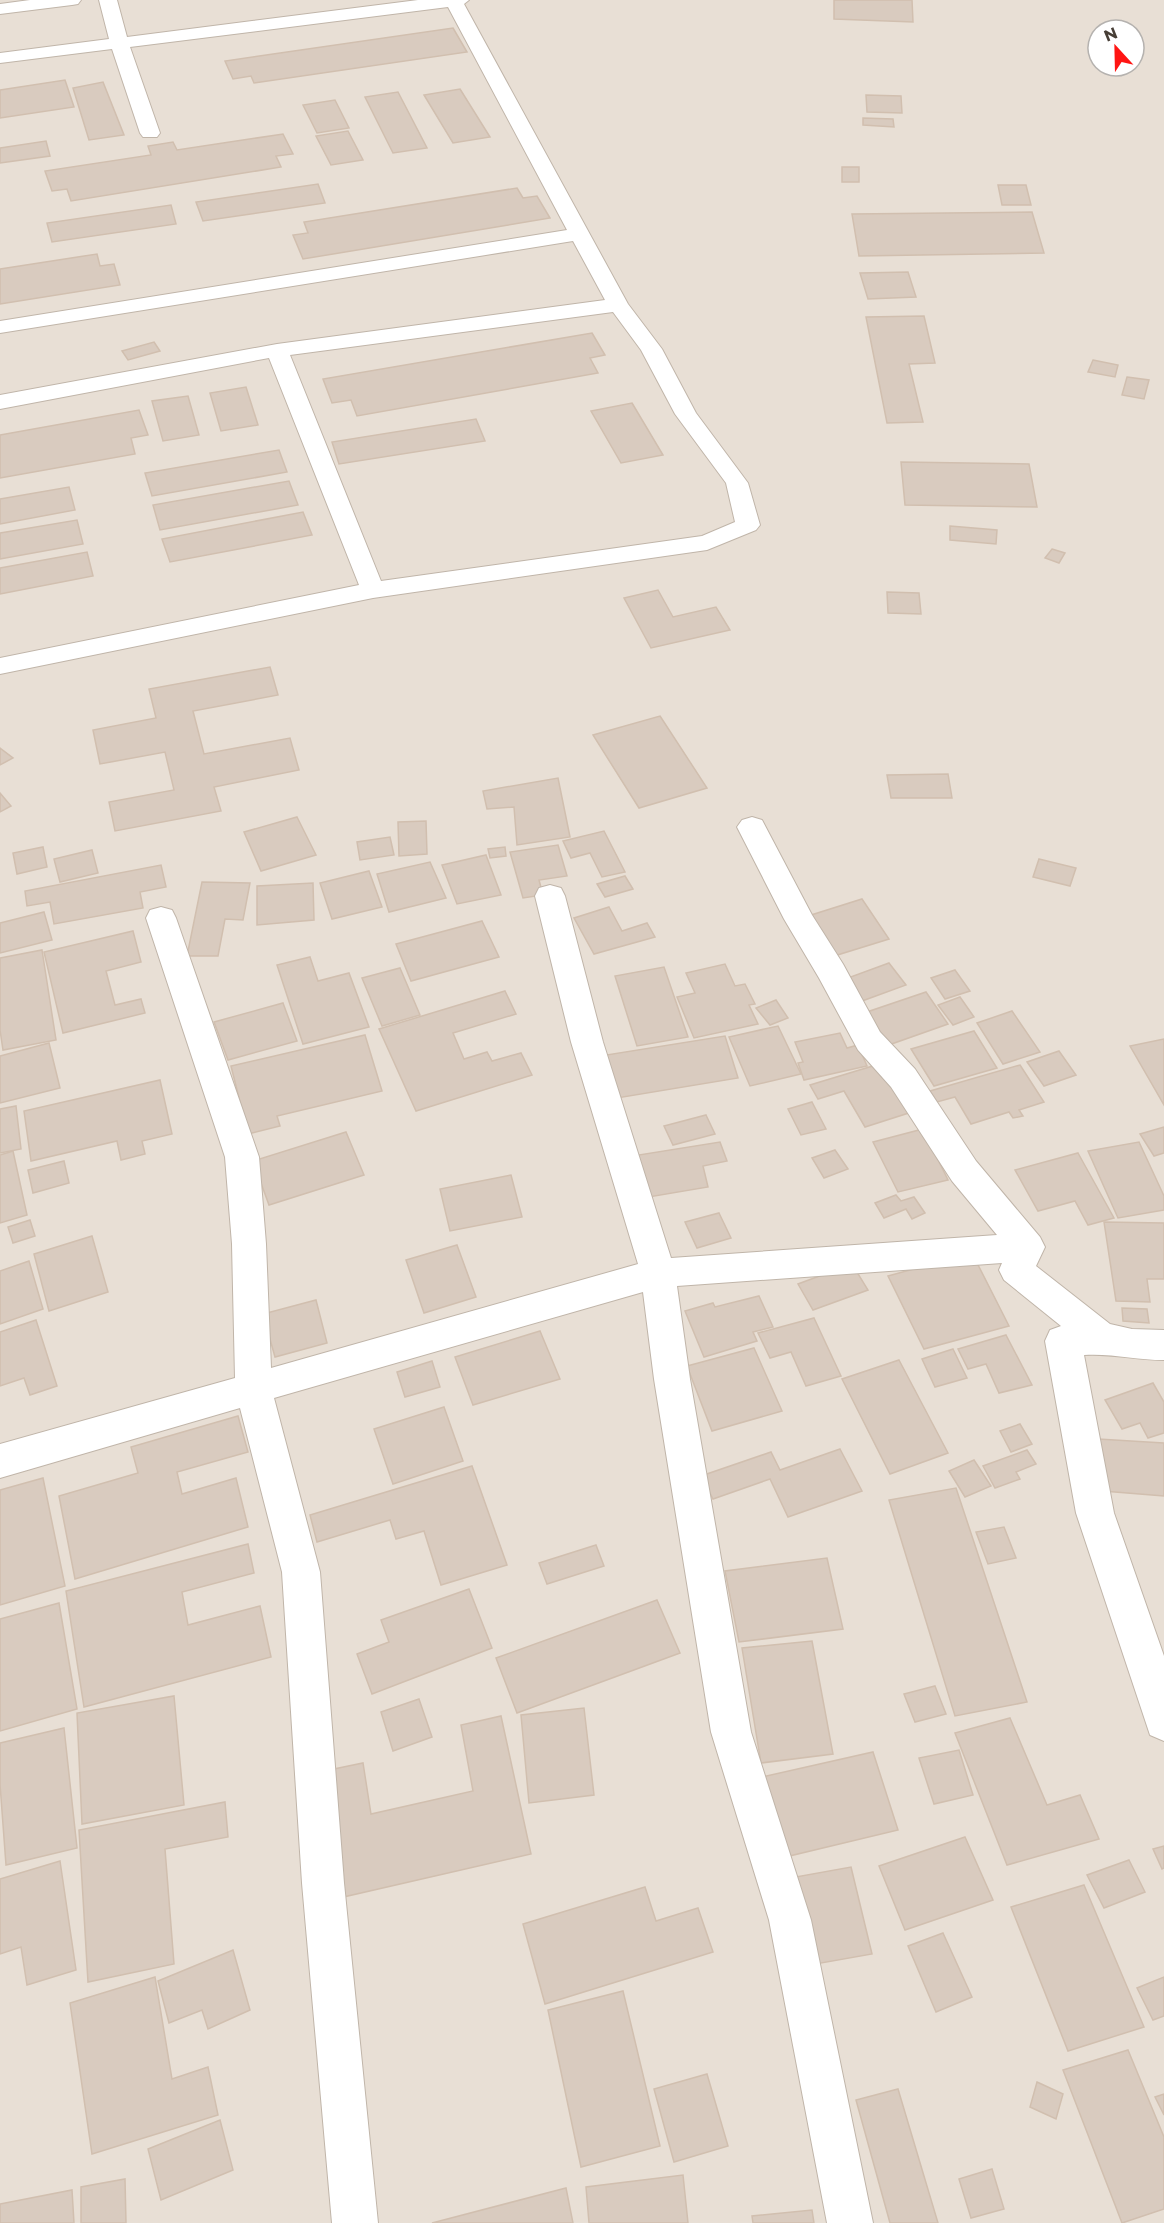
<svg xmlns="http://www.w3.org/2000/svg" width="1164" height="2223" font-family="Montserrat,sans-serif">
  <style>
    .residential { fill: #e8dfd5; fill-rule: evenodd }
    .building { fill: #d9cbbf; stroke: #d1bfaf; stroke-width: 1.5 }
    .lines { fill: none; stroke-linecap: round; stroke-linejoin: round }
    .service-casing { stroke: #c0b5a9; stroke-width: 2 }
    .minor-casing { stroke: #c0b5a9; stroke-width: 2 }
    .service { fill: #fff; fill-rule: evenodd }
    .minor { fill: #fff; fill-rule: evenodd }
  </style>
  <rect width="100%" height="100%" fill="#f4eee7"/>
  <path class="residential" d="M0 0H1164V2223H0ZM1098 30H1134V66H1098Z"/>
  <g class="building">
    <path d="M834 0H912L913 22 834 19Z"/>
    <path d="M453 28 467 52 254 83 251 76 233 79 225 61Z"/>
    <path d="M65 80 74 107 0 118V90Z"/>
    <path d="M103 82 124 135 89 140 73 88Z"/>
    <path d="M460 89 490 137 453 143 424 95Z"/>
    <path d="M398 92 427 148 393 153 365 97Z"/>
    <path d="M866 95 901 96 902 113 867 112Z"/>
    <path d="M335 100 349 128 317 133 303 105Z"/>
    <path d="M863 118 893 119 894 127 863 125Z"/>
    <path d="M348 131 363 160 331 165 316 136Z"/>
    <path d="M283 134 293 154 276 156 281 167 71 201 67 189 52 191 45 171 151 155 148 146 173 142 177 150Z"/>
    <path d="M46 141 50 156 0 163V148Z"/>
    <rect x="842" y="167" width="17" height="15"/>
    <path d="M318 184 325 203 203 221 196 202Z"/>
    <path d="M998 185H1026L1031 205H1002Z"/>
    <path d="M517 188 523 198 537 196 550 218 303 259 293 235 308 233 304 222Z"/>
    <path d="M171 205 176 224 52 242 47 223Z"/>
    <path d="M1032 212 1044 253 859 256 852 214Z"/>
    <path d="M97 254 100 266 114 264 120 285 0 304V269Z"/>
    <path d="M908 272 916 297 868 299 860 273Z"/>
    <path d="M924 316 935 363 909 364 923 422 887 423 866 317Z"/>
    <path d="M592 333 605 355 590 358 598 373 357 416 351 400 332 403 323 379Z"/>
    <path d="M154 342 160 351 128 360 122 351Z"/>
    <path d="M1093 360 1118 365 1115 377 1088 372Z"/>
    <path d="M1127 377 1149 380 1144 399 1122 395Z"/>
    <path d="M246 387 258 425 221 431 210 393Z"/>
    <path d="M188 396 199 435 163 441 152 401Z"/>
    <path d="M632 403 663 455 621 463 591 411Z"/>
    <path d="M139 410 148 435 131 438 135 454 0 478V435Z"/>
    <path d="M476 419 485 441 339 464 332 442Z"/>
    <path d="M279 450 287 472 152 496 145 473Z"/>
    <path d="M901 462 1029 464 1037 507 905 505Z"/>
    <path d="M289 481 298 505 160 530 153 505Z"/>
    <path d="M69 487 75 510 0 524V499Z"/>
    <path d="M303 512 312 535 170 562 162 539Z"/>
    <path d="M77 520 83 544 0 559V533Z"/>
    <path d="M950 526 997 530 996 544 950 540Z"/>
    <path d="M1052 549 1065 553 1059 563 1045 558Z"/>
    <path d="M87 552 93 576 0 594V568Z"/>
    <path d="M658 590 673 617 716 607 730 630 651 648 624 598Z"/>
    <path d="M887 592 919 593 921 614 888 613Z"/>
    <path d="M270 667 278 695 193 711 204 754 290 738 299 770 214 787 221 811 115 831 109 802 174 790 165 752 100 764 93 730 156 718 149 689Z"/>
    <path d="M660 716 707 788 639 808 593 735Z"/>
    <path d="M0 748 13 758 0 765Z"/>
    <path d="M948 774 952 798H891L887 775Z"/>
    <path d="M558 778 570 837 517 845 514 807 487 809 483 791Z"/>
    <path d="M0 793 11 806 0 812Z"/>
    <path d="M297 817 316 855 261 871 244 832Z"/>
    <path d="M426 821 427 854 399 856 398 822Z"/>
    <path d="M604 831 625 872 602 877 590 853 571 858 563 841Z"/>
    <path d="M390 837 394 855 360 860 357 842Z"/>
    <path d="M558 845 567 876 539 880 543 895 523 898 510 852Z"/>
    <path d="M43 847 47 867 17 874 13 853Z"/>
    <path d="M505 847 506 856 490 858 488 849Z"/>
    <path d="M92 850 98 873 60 882 54 859Z"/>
    <path d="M486 855 501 895 457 904 442 865Z"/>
    <path d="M1039 859 1076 868 1070 886 1033 877Z"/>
    <path d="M430 862 446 898 389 912 377 874Z"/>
    <path d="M161 865 166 887 140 892 143 908 54 924 50 902 27 906 25 891Z"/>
    <path d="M369 871 382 907 332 919 320 883Z"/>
    <path d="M625 876 633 889 605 897 597 884Z"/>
    <path d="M202 882 250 883 243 920 225 919 218 956H187Z"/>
    <path d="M313 883 314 920 257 925V886Z"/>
    <path d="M862 899 889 939 834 956 808 916Z"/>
    <path d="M609 907 622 931 647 923 655 937 594 954 574 918Z"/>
    <path d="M44 912 52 940 0 953V923Z"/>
    <path d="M482 921 499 957 411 981 396 944Z"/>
    <path d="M133 931 141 962 106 971 115 1005 141 999 145 1013 63 1033 44 952Z"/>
    <path d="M42 950 56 1040 3 1050 0 1030V958Z"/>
    <path d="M310 957 318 981 349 973 369 1027 303 1044 277 965Z"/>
    <path d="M889 963 906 985 862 1001 845 979Z"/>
    <path d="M725 964 735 986 745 984 755 1004 749 1005 758 1024 694 1038 677 997 695 993 686 973Z"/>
    <path d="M664 967 688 1037 637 1046 615 976Z"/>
    <path d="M400 968 420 1015 382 1026 362 978Z"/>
    <path d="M955 970 970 991 945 999 931 978Z"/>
    <path d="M505 991 516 1014 453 1033 464 1059 487 1052 492 1061 521 1053 532 1075 416 1111 379 1029Z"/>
    <path d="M926 992 948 1024 883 1047 861 1014Z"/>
    <path d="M960 997 974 1017 953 1025 938 1005Z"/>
    <path d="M776 1000 788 1018 770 1025 756 1008Z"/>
    <path d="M283 1003 297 1041 228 1060 214 1022Z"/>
    <path d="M1012 1011 1040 1052 1003 1064 977 1023Z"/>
    <path d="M778 1026 801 1074 750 1086 729 1037Z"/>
    <path d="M974 1031 997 1068 934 1086 911 1049Z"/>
    <path d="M840 1033 847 1048 858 1045 867 1066 804 1080 798 1063 803 1062 795 1042Z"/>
    <path d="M365 1035 382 1091 277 1116 280 1126 248 1134 231 1066Z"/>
    <path d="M725 1036 738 1078 611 1099 600 1056Z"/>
    <path d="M1164 1039V1105L1130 1046Z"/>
    <path d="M49 1043 60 1088 0 1103V1056Z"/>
    <path d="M1059 1051 1076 1075 1044 1086 1027 1062Z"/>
    <path d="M886 1062 915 1111 865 1127 844 1091 818 1099 810 1085Z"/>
    <path d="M1020 1065 1044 1102 1019 1110 1023 1116 1013 1118 1009 1112 971 1124 955 1097 937 1102 930 1091Z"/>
    <path d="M160 1080 172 1134 142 1141 145 1154 121 1160 117 1141 31 1161 24 1111Z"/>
    <path d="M812 1102 826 1129 801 1135 788 1109Z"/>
    <path d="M16 1106 21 1149 0 1153V1109Z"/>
    <path d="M706 1115 715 1134 673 1145 664 1126Z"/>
    <path d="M1164 1127V1153L1154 1156 1140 1134Z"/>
    <path d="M923 1129 948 1180 898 1192 873 1142Z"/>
    <path d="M346 1132 364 1175 269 1205 253 1161Z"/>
    <path d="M720 1142 727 1161 703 1166 708 1187 637 1199 626 1157Z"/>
    <path d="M1139 1142 1164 1196V1210L1118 1218 1088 1151Z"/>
    <path d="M835 1150 848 1169 824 1178 812 1158Z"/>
    <path d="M13 1151 27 1215 0 1223V1155Z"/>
    <path d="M1078 1153 1114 1218 1088 1225 1075 1201 1038 1211 1015 1170Z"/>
    <path d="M64 1161 69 1183 33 1193 28 1170Z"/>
    <path d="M511 1175 522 1217 450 1231 440 1189Z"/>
    <path d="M896 1195 901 1201 914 1197 925 1213 912 1219 906 1209 884 1218 875 1203Z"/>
    <path d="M719 1213 731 1238 697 1248 685 1222Z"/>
    <path d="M30 1220 35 1236 13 1243 8 1227Z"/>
    <path d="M1104 1222 1164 1223V1279H1147L1150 1302 1116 1301Z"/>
    <path d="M92 1236 108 1292 49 1311 34 1254Z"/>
    <path d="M457 1245 476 1297 424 1313 406 1260Z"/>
    <path d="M972 1253 1009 1326 924 1349 888 1276Z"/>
    <path d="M29 1261 43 1309 0 1324V1271Z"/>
    <path d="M852 1264 868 1290 813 1310 798 1284Z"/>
    <path d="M759 1296 773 1327 753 1332 757 1341 704 1357 685 1311 713 1303 715 1307Z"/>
    <path d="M316 1300 327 1343 275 1357 263 1314Z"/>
    <path d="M1122 1308 1147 1309 1149 1323 1123 1321Z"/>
    <path d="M814 1318 841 1376 806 1386 791 1352 770 1358 758 1333Z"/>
    <path d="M36 1320 57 1386 30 1395 24 1378 0 1386V1332Z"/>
    <path d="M540 1331 560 1379 473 1405 455 1357Z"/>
    <path d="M1006 1335 1032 1385 999 1393 986 1364 968 1369 958 1349Z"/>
    <path d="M754 1348 782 1411 712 1431 687 1366Z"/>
    <path d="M953 1349 967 1378 935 1387 922 1359Z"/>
    <path d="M899 1360 948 1453 890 1474 842 1379Z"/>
    <path d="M432 1361 440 1387 405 1397 397 1372Z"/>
    <path d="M1153 1383 1164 1402V1433L1148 1438 1140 1423 1122 1429 1105 1400Z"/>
    <path d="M444 1407 463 1461 393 1484 374 1429Z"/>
    <path d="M238 1416 248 1452 177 1472 182 1494 236 1478 248 1527 75 1579 59 1496 138 1473 131 1447Z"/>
    <path d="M1020 1424 1032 1444 1011 1452 1000 1431Z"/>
    <path d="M1098 1439 1164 1443V1496L1103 1491Z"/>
    <path d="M840 1449 862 1491 788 1517 770 1479 713 1499 701 1476 771 1452 780 1470Z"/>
    <path d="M1027 1450 1036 1464 1016 1472 1020 1479 995 1488 983 1466Z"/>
    <path d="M974 1460 991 1486 965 1497 949 1471Z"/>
    <path d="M472 1466 507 1565 441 1585 424 1531 396 1539 390 1520 317 1542 310 1515Z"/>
    <path d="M43 1478 65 1586 0 1605V1490Z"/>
    <path d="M956 1488 1027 1702 955 1716 889 1500Z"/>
    <path d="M1004 1527 1016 1558 988 1564 976 1532Z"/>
    <path d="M248 1544 254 1573 182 1592 188 1625 260 1606 271 1657 84 1707 66 1591Z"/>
    <path d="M596 1545 604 1566 547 1584 539 1563Z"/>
    <path d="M827 1558 843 1629 739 1642 725 1571Z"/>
    <path d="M469 1589 492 1648 372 1694 357 1654 389 1642 381 1620Z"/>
    <path d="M657 1600 680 1653 517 1713 496 1658Z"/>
    <path d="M59 1603 77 1709 0 1731V1619Z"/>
    <path d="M812 1641 833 1754 761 1763 742 1648Z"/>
    <path d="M935 1686 946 1714 915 1722 904 1694Z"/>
    <path d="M174 1696 184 1805 82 1824 77 1713Z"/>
    <path d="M419 1699 432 1737 393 1751 381 1712Z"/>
    <path d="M584 1708 594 1795 529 1803 521 1715Z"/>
    <path d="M501 1716 531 1854 339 1898 319 1772 363 1763 371 1814 473 1791 461 1725Z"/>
    <path d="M1010 1718 1047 1805 1080 1795 1099 1839 1007 1865 955 1733Z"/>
    <path d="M64 1728 77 1848 6 1865 0 1784V1743Z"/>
    <path d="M959 1750 973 1795 934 1804 919 1758Z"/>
    <path d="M873 1752 898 1830 781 1858 758 1778Z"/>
    <path d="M225 1802 228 1837 165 1849 174 1964 88 1982 79 1830Z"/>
    <path d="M965 1837 993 1900 905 1930 879 1866Z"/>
    <path d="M1164 1846V1868L1162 1869 1153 1849Z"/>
    <path d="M1129 1860 1145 1892 1104 1908 1087 1875Z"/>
    <path d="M60 1861 76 1970 27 1985 21 1947 0 1954V1879Z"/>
    <path d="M851 1867 872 1954 810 1965 790 1878Z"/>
    <path d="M1084 1885 1144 2027 1068 2051 1011 1907Z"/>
    <path d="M645 1887 656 1921 698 1908 713 1952 545 2004 523 1924Z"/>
    <path d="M943 1933 972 1997 936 2012 908 1946Z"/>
    <path d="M233 1950 250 2010 208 2029 202 2010 169 2023 158 1981Z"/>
    <path d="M155 1977 172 2079 208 2067 218 2115 92 2154 70 2003Z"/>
    <path d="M1164 1977V2016L1153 2020 1137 1988Z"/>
    <path d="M623 1991 660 2146 581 2167 548 2010Z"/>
    <path d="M1128 2050 1164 2137V2209L1122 2223 1063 2070Z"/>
    <path d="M707 2074 728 2146 674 2162 654 2089Z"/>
    <path d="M1037 2082 1063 2094 1056 2119 1030 2107Z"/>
    <path d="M898 2089 938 2223H890L856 2100Z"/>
    <path d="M1164 2094V2115L1155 2097Z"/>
    <path d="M220 2120 233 2170 161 2200 148 2149Z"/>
    <path d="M992 2169 1004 2209 971 2218 959 2179Z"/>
    <path d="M683 2175 688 2223H589L586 2187Z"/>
    <path d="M125 2179 126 2223H81V2187Z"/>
    <path d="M566 2188 573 2223H432Z"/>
    <path d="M72 2190 74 2223H0V2204Z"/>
    <path d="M812 2210 814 2223H753L752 2216Z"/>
  </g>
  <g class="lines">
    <defs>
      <g id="service">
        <path d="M30 0H81L78 4 72 5 0 14V4Z"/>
        <path d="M99 0H117L127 37 418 0H469L464 4 628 304 662 349 696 413 748 483 760 525 756 530 707 550 373 598 0 674V658L359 585 269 358 0 409V395L277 344 605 300 573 241 0 333V321L567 230 448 7 130 47 160 133 157 137H143L140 133 112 49 0 63V53L109 39ZM613 312 641 350 675 414 726 483 735 522 702 536 381 581 290 355Z"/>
      </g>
      <path id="minor" d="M752 817 762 820 812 915 843 964 880 1032 915 1069 976 1161 1040 1237 1045 1247 1036 1266 1110 1324 1132 1329 1164 1330V1360C1137 1360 1110 1353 1084 1355L1114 1513 1164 1656V1741L1150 1735 1076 1513 1045 1341 1050 1330 1061 1326 1004 1280 999 1270 1002 1263 677 1286 690 1379 751 1732 811 1920 873 2223H827L769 1920 711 1732 654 1379 643 1292 274 1398 320 1572 344 1883 378 2223H332L302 1883 282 1572 240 1408 0 1478V1444L235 1378 232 1244 225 1157 146 918 150 910 161 907 172 910 176 918 259 1157 266 1244 271 1368 638 1264 571 1042 535 896 539 888 550 885 561 888 565 896 603 1042 671 1258 997 1235 952 1181 891 1087 858 1050 819 978 784 919 737 827 742 820Z"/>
    </defs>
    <use href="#service" class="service-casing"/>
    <use href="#minor" class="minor-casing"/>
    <use href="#service" class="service"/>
    <use href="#minor" class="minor"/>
  </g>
  <g transform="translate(1116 48) rotate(338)"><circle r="28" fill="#ffffff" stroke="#b5b2af" stroke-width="1.5"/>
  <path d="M0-4.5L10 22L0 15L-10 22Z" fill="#ff1513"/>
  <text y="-9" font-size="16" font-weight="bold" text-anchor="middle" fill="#473e36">N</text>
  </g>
</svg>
